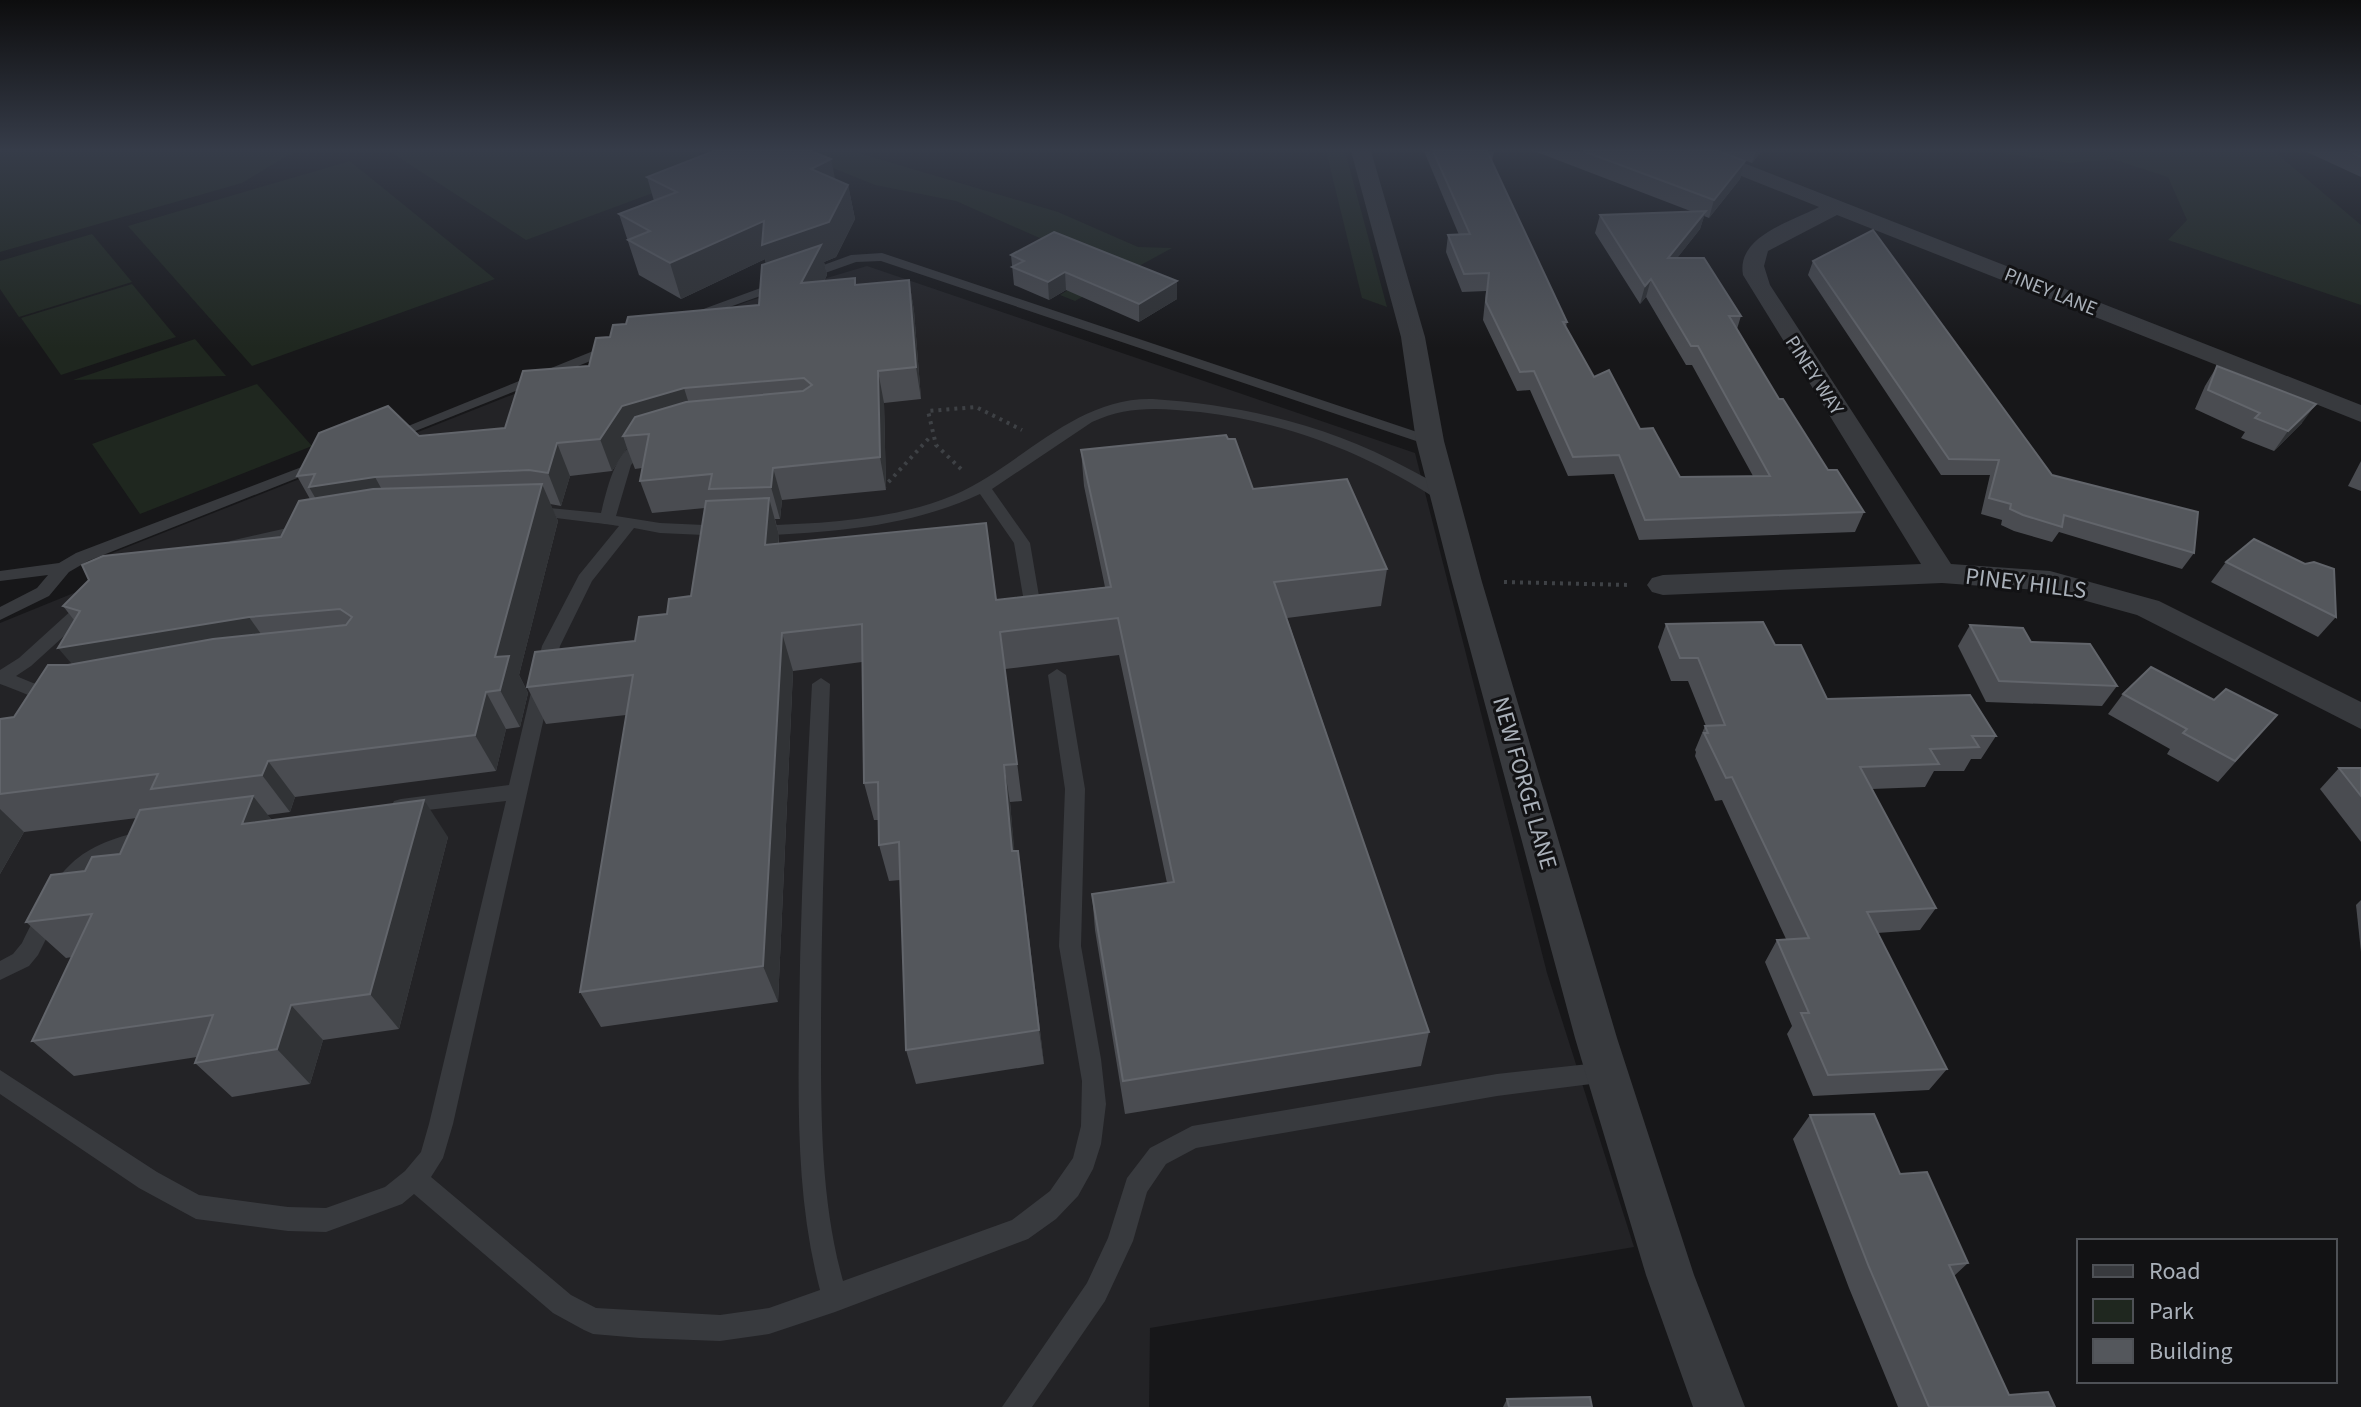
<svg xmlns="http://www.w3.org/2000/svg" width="2361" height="1407" font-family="'Source Sans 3',sans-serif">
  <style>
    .built { fill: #232326 }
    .green { fill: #1f271f }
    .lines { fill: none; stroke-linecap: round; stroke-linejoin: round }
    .path { stroke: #3e4145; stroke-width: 4; stroke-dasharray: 3 5; stroke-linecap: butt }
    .lane { fill: #383a3e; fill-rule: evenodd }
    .street { fill: #383a3e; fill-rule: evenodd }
    .wall { fill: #4a4c51 }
    .shaded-wall { fill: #313336 }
    .building { fill: #54575c; stroke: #62656b; stroke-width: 2 }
    .labels { text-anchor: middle; stroke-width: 6; stroke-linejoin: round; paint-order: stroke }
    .far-street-label { font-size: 20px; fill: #a9b0b9; stroke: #121214 }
    .street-label { font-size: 24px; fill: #a9b0b9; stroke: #121214 }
  </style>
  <rect width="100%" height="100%" fill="#171719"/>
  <path class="built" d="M867 266 1415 453 1547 973 1634 1247 1150 1328 1149 1407H0V623L91 586 82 565 749 301Z"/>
  <g class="green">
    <path d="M0 151H295L242 183 0 252Z"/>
    <path d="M389 151H692L723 167 526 240Z"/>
    <path d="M791 151H852L1058 212 1138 247 1172 248 1075 301 1060 295 1068 290 1051 243 956 201 875 185Z"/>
    <path d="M1326 151H1345L1387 307 1362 298Z"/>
    <path d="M2005 151H2274L2361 225V305L2168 240 2187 220 2168 177 2112 159 2069 163 2002 153Z"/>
    <path d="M350 161 495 279 252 366 128 226Z"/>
    <path d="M92 234 132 282 19 317 0 289V261Z"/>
    <path d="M132 284 176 337 61 375 21 318Z"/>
    <path d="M195 339 226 376 73 380Z"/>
    <path d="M257 384 312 446 140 514 92 444Z"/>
  </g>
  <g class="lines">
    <g class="path">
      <path d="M961 469 936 445 928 411 976 407 1022 430"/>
      <path d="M883 488 931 436"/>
      <path d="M1504 582 1630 585"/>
    </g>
    <g class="lane">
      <path d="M882 253 1435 438 1437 441 1430 445 1425 444 881 261 856 262 690 321 679 318 851 255Z"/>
      <path d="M613 343 618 344V350L393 440H383L381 437Z"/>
      <path d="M1153 399C1241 405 1329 425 1407 468 1422 476 1441 485 1453 498L1445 503 1440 501C1367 453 1287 422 1200 412 1160 408 1128 405 1092 422L992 489 1030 543 1040 602 1038 606 1032 608 1024 602 1014 543 980 494C910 527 833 532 756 536L748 531 756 526C822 523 892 521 954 495 1021 466 1074 397 1153 399Z"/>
      <path d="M645 438 652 442 631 465 616 516 660 523 726 526 734 531 726 536 660 533 634 528 592 581 560 646 453 1124 443 1158 431 1177 571 1295 596 1308 720 1315 769 1308 820 1290C797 1203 798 1113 799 1024 800 911 806 797 812 684L821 678 830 684C826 798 821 912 821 1026 821 1111 820 1198 843 1281L1012 1220 1050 1191 1073 1158 1081 1126 1082 1081 1059 946 1065 789 1048 675 1057 669 1066 675 1085 789 1081 946 1101 1059 1106 1104 1101 1144 1093 1169 1078 1196 1056 1219 1028 1239 835 1312 769 1334 720 1341 640 1338 593 1334 584 1330 553 1313 414 1194 402 1204 326 1232 288 1231 196 1219 139 1188 0 1094V1070L157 1172 199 1195 288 1207 326 1208 385 1187 405 1171 421 1152 429 1124 506 801 401 813 394 811 391 806 394 801 401 799 509 785 542 646 579 575 619 526C603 523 527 516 521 511L529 506 601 513C608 486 615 447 645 438Z"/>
      <path d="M320 460 327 464 325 467 88 561 69 572 49 596 0 620V607L37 588 48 575 0 581V571L59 563 76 553Z"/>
      <path d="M305 524 311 526 313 529 311 532 236 550 228 545 230 541Z"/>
      <path d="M90 597 96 599 98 603 96 607 31 666 16 676 33 683 62 689 65 694 62 699C41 704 19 690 0 684V670L19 658 84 599Z"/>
      <path d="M149 830 156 832 159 838 156 844 125 851 93 867 68 895 38 955 29 966 0 980V961L13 954 22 943C57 874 68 846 149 830Z"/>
      <path d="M1607 1062 1615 1065 1618 1072 1615 1079 1607 1082 1497 1096 1196 1148 1166 1164 1147 1192 1133 1241 1105 1301 1032 1407H1002L1087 1283 1108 1238 1127 1178 1150 1148 1192 1126 1497 1074Z"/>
    </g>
    <g class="street">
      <path d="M1351 151H1371L1425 337 1444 441 1482 582 1617 1038 1694 1275 1745 1407H1693L1646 1275 1575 1038 1452 582 1416 441 1401 337Z"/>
      <path d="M1686 151H1713L2361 405V422L1837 215 1768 251 1764 266 1770 285 1951 564 2050 571 2159 601 2361 702V729L2137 615 2050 591 1942 583 1663 595 1652 592 1647 585 1652 578 1663 575 1921 564 1743 275C1736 236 1791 222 1819 207L1689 155Z"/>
    </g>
  </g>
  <g class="wall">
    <path d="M1424 151H1494L1492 162 1567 322 1566 327 1594 377 1640 429 1680 477 1753 476 1692 365H1686L1646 297 1640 304 1595 233 1600 215 1693 212 1534 151H1718L1745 161 1740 179 1709 218 1704 216 1700 229 1677 258 1741 316 1737 329 1779 399 1828 470 1864 512 1855 532 1639 540 1614 474 1568 476 1530 390 1517 391 1483 320 1486 291 1462 292 1446 252 1448 235H1459Z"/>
    <path d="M1720 151H1762L1752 163Z"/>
    <path d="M2307 151H2361V177L2309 153Z"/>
    <path d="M647 177 835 179 848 185 855 219 836 257 824 262 827 275 824 281 856 285 909 280 914 311 921 399 884 403 886 490 782 500 780 519H775L779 535V543L996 600 1105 587 1084 486 1081 450 1253 489 1387 569 1381 606 1287 618 1429 1032 1421 1066 1125 1114 1095 930 1092 894 1167 883 1119 655 1005 669 1022 801 1010 802 1014 851H1018L1023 887 1044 1064 916 1084 906 1050 900 880 889 881 879 845V820H874L864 783 862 662 793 671 778 1002 601 1027 580 992 626 715 546 724 527 687 635 641 667 614 691 596 705 508 652 513 640 481 642 468 635 469 627 448 612 471 570 476 561 506 550 504 558 521 519 675 528 693 520 727 506 729 496 771 295 797 290 812 267 815 272 820 448 837 399 1029 323 1040 310 1084 232 1097 195 1063 197 1057 74 1076 32 1041 72 957 66 958 26 922 85 871 120 854 137 818 24 832 0 874V719L14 717 68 665 72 664 74 620 63 606 281 537 310 499 297 476 419 436 505 428 589 366 610 337 759 305 766 264 765 259 681 299 639 275 619 214 654 201Z"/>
    <path d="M1011 255 1177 299 1139 322 1066 290 1049 300 1014 285Z"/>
    <path d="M1813 261 2052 475 2194 553 2182 569 2059 532 2052 542 2014 531 2001 525 2002 520 1981 514 1990 475H1941L1808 275Z"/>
    <path d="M2217 366 2302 423 2274 451 2241 438 2245 432 2195 409 2205 386Z"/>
    <path d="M2361 461V491L2348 486Z"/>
    <path d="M2226 562 2305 564 2336 617 2318 637 2211 582Z"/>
    <path d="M1666 624 1775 645 1827 699 1996 736 1981 759H1971L1964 771H1934L1925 787 1872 789 1936 908 1920 930 1877 933 1947 1069 1929 1090 1813 1096 1787 1034 1792 1026 1765 962 1777 940 1786 939 1722 800 1715 801 1695 756 1696 752 1695 750 1705 726H1706L1688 681H1671L1658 647Z"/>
    <path d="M1970 625 2031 642 2117 686 2102 706 1986 702 1958 646Z"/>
    <path d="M2123 694 2214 700 2277 715 2218 782 2167 754 2170 749 2108 714Z"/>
    <path d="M2339 768H2361V842L2320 789Z"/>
    <path d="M2361 900V952L2356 905Z"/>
    <path d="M1810 1115 1900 1174 1968 1263 1954 1276 2009 1395 2055 1407H1898L1849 1288 1793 1139Z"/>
    <path d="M1507 1399 1592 1407H1503Z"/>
  </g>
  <g class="shaded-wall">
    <path d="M1756 151H1762L1752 163Z"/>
    <path d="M831 159 838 193 811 169Z"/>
    <path d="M1745 161 1740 179 1709 218 1714 200Z"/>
    <path d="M848 185 855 219 836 257 824 262 827 275 808 313 770 280 765 259 681 299 670 263 764 221Z"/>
    <path d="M1706 211 1700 229 1663 276 1668 258Z"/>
    <path d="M1065 272 1066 290 1049 300 1048 282Z"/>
    <path d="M1651 279 1646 297 1640 304 1645 286Z"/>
    <path d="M909 280 914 311 921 399 916 367Z"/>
    <path d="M1177 281V299L1139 322V304Z"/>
    <path d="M878 371 884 403 886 490 880 457Z"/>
    <path d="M684 388 694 420 623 436 627 448 612 471 600 439 622 406Z"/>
    <path d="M2316 404 2302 423 2274 451 2288 431Z"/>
    <path d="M557 443 570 476 561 506 548 473Z"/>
    <path d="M773 468 782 500 780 519 771 487Z"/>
    <path d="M375 477 393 510 328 520 309 487Z"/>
    <path d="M542 484 558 521 519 675 528 693 520 727 500 690 495 657Z"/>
    <path d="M769 498 779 535 776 582 765 545Z"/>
    <path d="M249 617 275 654 90 685 58 648Z"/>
    <path d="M782 633 793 671 778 1002 763 966Z"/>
    <path d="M486 692 506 729 496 771 475 735Z"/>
    <path d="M268 761 295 797 290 812 262 775Z"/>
    <path d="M1004 765 1010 802 1018 888 1012 851Z"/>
    <path d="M253 796 282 833 242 824Z"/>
    <path d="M424 800 448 837 399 1029 370 994Z"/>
    <path d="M0 809 24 832 0 874Z"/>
    <path d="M1018 851 1023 887 1044 1064 1039 1030Z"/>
    <path d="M291 1005 323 1040 310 1084 277 1049Z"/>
  </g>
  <g class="building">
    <path d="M714 151H811L831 159 811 169 848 185 829 222 762 245 764 221 670 263 628 240 650 231 619 214 677 192 647 177Z"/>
    <path d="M1433 151H1487L1567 322H1563L1594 377 1609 370 1640 429 1653 428 1680 477 1770 476 1698 346H1691L1651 279 1645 286 1600 215 1706 211 1668 258H1704L1741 316H1729L1779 399H1783L1828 470H1837L1864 512 1645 520 1619 455 1573 457 1534 371 1520 372 1486 302 1489 273 1464 274 1448 235 1470 234Z"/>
    <path d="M1583 151H1718L1745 161 1714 200Z"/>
    <path d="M2348 151H2361V157Z"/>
    <path d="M1873 230 2052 475 2198 512 2194 553 2064 515 2062 527 2023 515 2010 509 2011 504 1989 498 1999 460 1949 459 1813 261Z"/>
    <path d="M1054 232 1177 281 1139 304 1065 272 1048 282 1012 267 1024 261 1011 255Z"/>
    <path d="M821 245 801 283 855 278V285L909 280 916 367 878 371 880 457 773 468 771 487 709 489 712 474 640 481 649 434 623 436 635 417 686 402 803 391 812 385 804 378 684 388 622 406 600 439 557 443 548 473 529 470 375 477 309 487 315 474 297 476 319 433 388 406 419 436 505 428 523 371 589 366 596 338 610 337 613 325 626 324 628 317 759 305 762 265Z"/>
    <path d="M2217 366 2316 404 2288 431 2255 418 2260 413 2208 390Z"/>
    <path d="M1226 435 1228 439H1235L1253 489 1347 479 1387 569 1274 582 1429 1032 1123 1081 1092 894 1174 882 1118 618 1000 632 1017 764 1004 765 1012 851H1018L1039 1030 906 1050 899 842 879 845 878 782 864 783 862 624 782 633 763 966 580 992 633 675 527 687 535 652 635 641 639 617 667 614 669 599 691 596 706 501 769 498 765 545 986 523 996 600 1111 587 1081 450Z"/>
    <path d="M542 484 495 657 509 656 500 690 486 692 475 735 268 761 262 775 151 789 158 774 0 794V719L14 717 48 665H68L213 639 346 625 352 617 340 609 249 617 58 648 80 611 63 606 89 580 82 565 103 556 281 537 299 501 373 489Z"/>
    <path d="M2254 539 2305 564 2314 562 2334 569 2336 617 2226 562Z"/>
    <path d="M1763 622 1775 645H1801L1827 699 1970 695 1996 736H1972L1979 747 1930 749 1939 764 1860 767 1936 908 1867 912 1947 1069 1828 1075 1801 1013H1809L1777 940 1809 938 1732 777 1726 778 1704 733H1708L1705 726 1725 725 1698 658H1680L1666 624Z"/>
    <path d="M1970 625 2023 628 2031 642 2090 644 2117 686 1999 681Z"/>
    <path d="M2151 667 2214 700 2226 689 2277 715 2235 761 2183 733 2187 729 2123 694Z"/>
    <path d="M2339 768H2361V796Z"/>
    <path d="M253 796 242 824 424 800 370 994 291 1005 277 1049 195 1063 213 1015 32 1041 92 914 26 922 51 875 85 871 92 857 120 854 140 810Z"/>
    <path d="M1874 1114 1900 1174 1927 1172 1968 1263 1949 1265 2009 1395 2048 1392 2055 1407H1929L1869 1267 1810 1115Z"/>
    <path d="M1590 1397 1592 1407H1509L1507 1399Z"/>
  </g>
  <linearGradient id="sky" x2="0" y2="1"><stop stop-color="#0d0d0e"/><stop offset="0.43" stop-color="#363c49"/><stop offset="1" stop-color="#363c49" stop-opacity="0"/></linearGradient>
  <rect width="2361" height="348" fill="url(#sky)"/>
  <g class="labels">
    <g class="far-street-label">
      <text transform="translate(2051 291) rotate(22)" y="7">PINEY LANE</text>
      <text transform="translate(1815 375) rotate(57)" y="7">PINEY WAY</text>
    </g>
    <g class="street-label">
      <text transform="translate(2026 583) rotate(7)" y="8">PINEY HILLS</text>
      <text transform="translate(1525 783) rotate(74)" y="8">NEW FORGE LANE</text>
    </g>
  </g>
  <rect x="2077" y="1239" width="260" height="144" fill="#121214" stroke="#4e5156" stroke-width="2"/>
  <rect x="2093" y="1265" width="40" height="12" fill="#383a3e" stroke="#4e5156" stroke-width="2"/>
  <text x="2149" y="1279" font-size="24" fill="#a9b0b9">Road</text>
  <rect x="2093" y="1299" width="40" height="24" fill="#1f271f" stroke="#4e5156" stroke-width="2"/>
  <text x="2149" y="1319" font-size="24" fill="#a9b0b9">Park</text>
  <rect x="2093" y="1339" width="40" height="24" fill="#54575c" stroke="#4e5156" stroke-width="2"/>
  <text x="2149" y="1359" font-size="24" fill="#a9b0b9">Building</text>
</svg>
